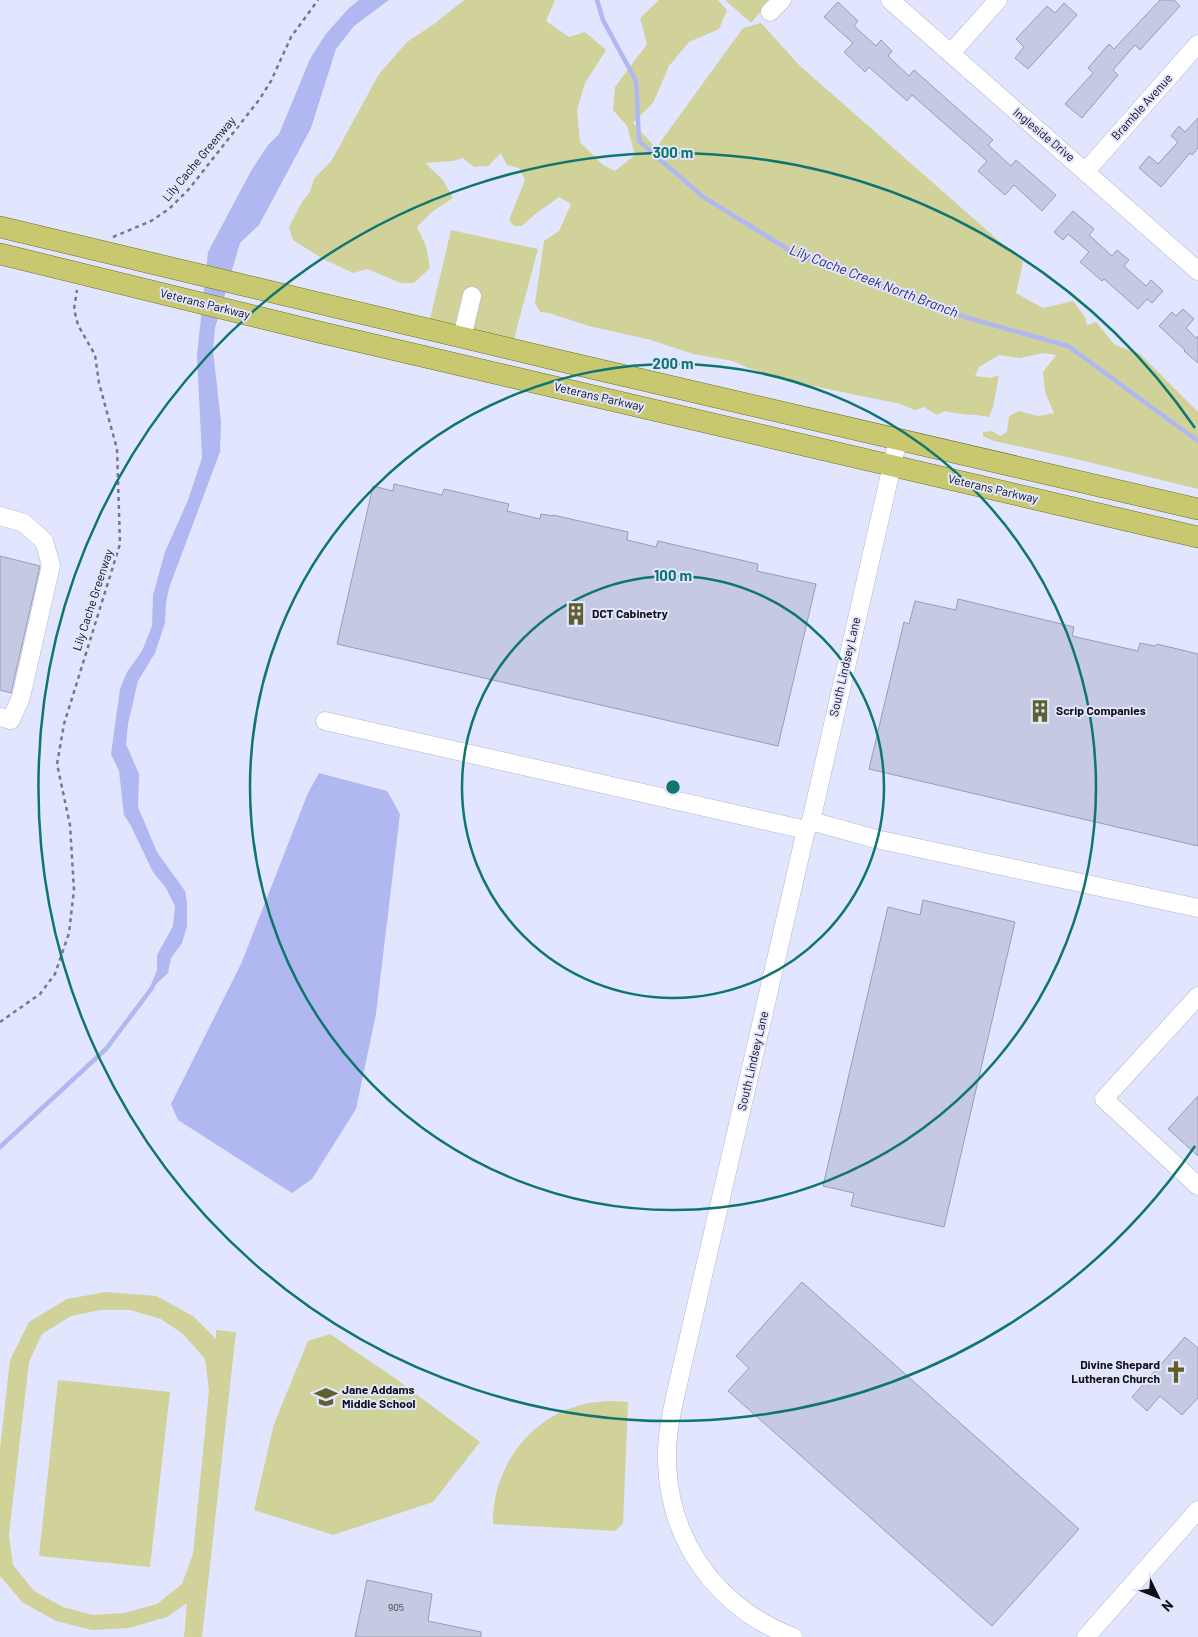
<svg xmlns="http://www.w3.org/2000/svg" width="1198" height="1637" font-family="Barlow,sans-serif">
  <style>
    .green { fill: #d0d299; fill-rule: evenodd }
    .water { fill: #b1b7f1 }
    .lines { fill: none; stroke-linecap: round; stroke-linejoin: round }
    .stream { stroke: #b1b7f1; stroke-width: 4.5 }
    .building { fill: #c6c9e2; stroke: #999cb3 }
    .minor-casing { stroke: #b3b6ce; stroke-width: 19 }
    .major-casing { stroke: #6f7014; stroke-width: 22 }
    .path { stroke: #767888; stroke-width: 2.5; stroke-dasharray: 4 4; stroke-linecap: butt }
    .minor { stroke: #fff; stroke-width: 18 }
    .major { stroke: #c8c871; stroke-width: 21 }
    .ring { fill: none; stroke: #0f766e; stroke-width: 2.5 }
    .labels { text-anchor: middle; stroke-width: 4; stroke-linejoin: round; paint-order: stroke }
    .number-label { font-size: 10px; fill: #3c3e4a }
    .street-label { font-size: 12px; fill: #0e0f17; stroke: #e2e5fe }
    .poi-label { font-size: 12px; font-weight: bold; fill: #0e0f17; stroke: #e2e5fe; text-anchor: start }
    .water-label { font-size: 14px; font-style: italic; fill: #2c2a6c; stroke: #e2e5fe }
    .centre { fill: #0f766e; stroke: #e2e5fe; stroke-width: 2.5 }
    .ring-label { font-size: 15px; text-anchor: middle; font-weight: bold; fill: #0f766e; stroke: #e2e5fe; stroke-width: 4; stroke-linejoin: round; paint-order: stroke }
  </style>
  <rect width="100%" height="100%" fill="#e2e5fe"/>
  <g class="green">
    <path d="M464 0H555L546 21 569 37 585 32 606 50 585 83 577 110 580 142 603 165 615 171 635 155 627 126 613 110 615 87 647 44 640 18 659 0H718L727 10 719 29 689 42 669 66 653 103 633 123 656 148 743 28 761 23 799 65 1023 262 1016 293 1043 308 1073 301 1085 317 1087 325 1096 322 1115 345 1140 354 1198 412V489L1076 459 994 441 983 436V432L992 431 1000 436 1007 432 1009 416 1019 411 1038 416 1054 413 1045 392 1043 372 1056 355 1043 353 1020 358 999 355 979 367 975 376 991 378 999 375 993 407 989 417C974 414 960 415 945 411L937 415 924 407 915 410 900 404 813 386 748 368 733 361 693 354 651 340 589 326 549 313 540 312 535 303 544 241 559 231 571 204 559 197 534 215 522 226H514L509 220 525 180 519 168 507 165 501 153 488 166 474 167 463 158 453 161 425 163 443 180 453 198 433 211 417 227 426 246 430 268 414 283H401L367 269 353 273 323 259 293 240 289 227 302 202 310 192 314 179 332 160 379 74 407 42 434 24Z"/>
    <path d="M725 0H771L751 23Z"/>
    <path d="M451 230 538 249 514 339 473 330 472 319 460 317 456 325 430 319Z"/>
    <path d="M106 1292 156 1296 193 1316 216 1339V1330L236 1332 202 1637H184L187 1603 167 1617 129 1628 92 1630 56 1621 22 1602 0 1576V1449L10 1360 29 1322 67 1299ZM100 1310H130L161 1319 183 1334 205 1359 209 1390 193 1554 182 1584 157 1604 124 1613 93 1615 63 1607 34 1591 13 1565 9 1535 29 1362 42 1334 71 1316Z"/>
    <path d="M330 1334 396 1379 480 1442 433 1502 333 1535 254 1510 274 1424 308 1341Z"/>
    <path d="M58 1380 170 1392 150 1567 39 1556Z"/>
    <path d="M608 1401 628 1402 623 1523 615 1531 493 1524C493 1516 493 1508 495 1500 503 1454 538 1414 585 1404 592 1402 600 1402 608 1401Z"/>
  </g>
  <g class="water">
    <path d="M359 0H389L354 26 336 49 311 128 259 225 240 243 215 328 213 350 221 422 220 452 169 588 166 603 165 623 155 653 138 681 128 724 126 744 139 774 138 807 157 852 185 891 187 903V926L182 943 171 958 168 973 152 988 157 975V955L173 926 175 906 166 888 153 872 131 826 124 815 119 771 111 754 120 689 127 672 142 651 152 626 153 595 165 552 188 500 202 458 197 355 208 252 251 171 268 145 279 134 310 59 325 35 349 8Z"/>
    <path d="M319 773 387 791 400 814 376 1014 356 1109 312 1179 292 1193 178 1120 171 1104 241 964 308 793Z"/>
  </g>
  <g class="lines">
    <g class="stream">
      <path d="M597 0 603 20 636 81 639 141 702 196 797 255 968 318 1068 346 1198 441"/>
      <path d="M0 1147 106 1049 152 988 159 971"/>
    </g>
  </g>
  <g class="building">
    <path d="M1160 0H1174L1180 6 1140 50 1135 45 1113 70 1118 75 1082 118 1065 104 1093 73 1088 68 1109 44 1114 49Z"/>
    <path d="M838 2 858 21 854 26 876 46 881 40 892 51 888 56 909 76 914 70 993 140 988 145 1011 166 1016 160 1056 195 1042 211 1014 185 1005 195 978 171 987 161 912 95 907 101 869 67 865 72 844 52 853 43 824 17Z"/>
    <path d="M1064 3 1077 15 1028 69 1015 58 1024 47 1016 39 1047 6 1055 13Z"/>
    <path d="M1198 118V148L1192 155 1190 153 1161 187 1139 168 1149 156 1158 164 1178 142 1171 136 1179 126 1185 132Z"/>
    <path d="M1073 211 1094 229 1089 235 1112 256 1117 250 1129 260 1124 266 1146 286 1151 280 1163 291 1152 303 1147 299 1138 309 1104 279 1102 281 1080 262 1089 252 1068 234 1063 240 1054 232Z"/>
    <path d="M1183 309 1194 319 1186 328 1196 338 1198 336V363L1184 351 1185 350 1159 326 1172 312 1176 316Z"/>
    <path d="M394 484 442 495 444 489 509 504 507 511 540 519 541 514 553 516V515L628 532 627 540 656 547 658 541 758 564 757 571 816 584 778 746 337 644 373 486 393 491Z"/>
    <path d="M0 556 40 566 11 693 0 690Z"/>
    <path d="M958 599 1074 627 1072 636 1138 651 1140 643 1155 646 1157 644 1198 654V846L869 769 904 622 909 624 915 601 956 610Z"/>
    <path d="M923 900 1015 922 944 1227 851 1206 854 1193 823 1186 888 907 920 915Z"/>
    <path d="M1198 1096V1156L1168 1129Z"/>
    <path d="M802 1282 1079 1529 992 1626 728 1391 749 1368 736 1356Z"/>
    <path d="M1185 1337 1198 1348V1398L1182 1415 1160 1396 1147 1411 1132 1397Z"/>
    <path d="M367 1580 432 1594 428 1621 481 1632V1637H355Z"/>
  </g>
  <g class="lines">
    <defs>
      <g id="minor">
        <path d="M890 0 1198 271"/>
        <path d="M770 12 782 0"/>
        <path d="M951 53 998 0"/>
        <path d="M1086 171 1198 44"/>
        <path d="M462 337 472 296"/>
        <path d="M0 516 24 523 44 541 51 565 21 697 11 720 0 717"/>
        <path d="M325 721 806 830"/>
        <path d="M811 821 876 839 1198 908"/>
        <path d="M1198 996 1104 1099 1198 1186"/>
        <path d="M793 1637C718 1608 670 1543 667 1463 666 1436 672 1410 678 1384L806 830 811 821 898 439"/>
        <path d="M1086 1637 1198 1510"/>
      </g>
      <g id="major">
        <path d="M0 227 557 360 1198 509"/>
        <path d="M0 254 323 333 1198 537"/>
      </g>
    </defs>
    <use href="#minor" class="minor-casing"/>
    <use href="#major" class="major-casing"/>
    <g class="path">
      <path d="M113 237 151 221 169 209 189 189 259 100 271 81 291 37 318 0"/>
      <path d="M0 1022 40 994 55 974 69 933 74 890 70 825 57 764 64 724 120 544 117 449 99 383 95 355 78 325 74 309 77 290"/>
    </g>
    <use href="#minor" class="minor"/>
    <use href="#major" class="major"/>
  </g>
  <g class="ring">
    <circle cx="673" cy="787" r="211"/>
    <circle cx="673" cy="787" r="423"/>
    <path d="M1195 1146A634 634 0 1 1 1195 428"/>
  </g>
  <defs>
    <symbol id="building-bare" viewBox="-9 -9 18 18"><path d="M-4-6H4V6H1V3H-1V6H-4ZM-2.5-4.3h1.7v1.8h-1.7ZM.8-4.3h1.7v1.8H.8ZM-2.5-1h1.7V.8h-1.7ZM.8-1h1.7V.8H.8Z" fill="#5f602d" stroke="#e2e5fe" stroke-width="2.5" paint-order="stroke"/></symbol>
    <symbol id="church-bare" viewBox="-9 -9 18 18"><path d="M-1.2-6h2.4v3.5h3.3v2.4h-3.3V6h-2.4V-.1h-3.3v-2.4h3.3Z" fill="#5f602d" stroke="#e2e5fe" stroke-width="2.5" paint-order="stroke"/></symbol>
    <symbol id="school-bare" viewBox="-9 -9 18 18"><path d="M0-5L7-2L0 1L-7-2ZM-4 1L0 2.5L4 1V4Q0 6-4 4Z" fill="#5f602d" stroke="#e2e5fe" stroke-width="2.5" paint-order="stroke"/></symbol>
  </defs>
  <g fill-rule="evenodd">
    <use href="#building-bare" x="560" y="598" width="32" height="32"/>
    <use href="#building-bare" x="1024" y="695" width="32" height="32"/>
    <use href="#church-bare" x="1160" y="1356" width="32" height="32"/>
    <use href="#school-bare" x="310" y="1381" width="32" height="32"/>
  </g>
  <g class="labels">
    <g class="number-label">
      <text x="396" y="1611">905</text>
    </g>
    <g class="street-label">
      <text transform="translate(1142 107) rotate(-48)" y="4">Bramble Avenue</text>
      <text transform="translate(1044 135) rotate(40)" y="4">Ingleside Drive</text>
      <text transform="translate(199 159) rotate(-50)" y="4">Lily Cache Greenway</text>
      <text transform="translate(205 304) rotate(14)" y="4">Veterans Parkway</text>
      <text transform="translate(599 397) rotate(13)" y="4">Veterans Parkway</text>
      <text transform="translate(993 489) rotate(13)" y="4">Veterans Parkway</text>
      <text transform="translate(93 600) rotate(-72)" y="4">Lily Cache Greenway</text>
      <text transform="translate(845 667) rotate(-77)" y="4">South Lindsey Lane</text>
      <text transform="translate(753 1061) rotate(-77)" y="4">South Lindsey Lane</text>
    </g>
    <g class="poi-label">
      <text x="592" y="618">DCT Cabinetry</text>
      <text x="1056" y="715">Scrip Companies</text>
      <text x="1160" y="1369" text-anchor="end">Divine Shepard<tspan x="1160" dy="14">Lutheran Church</tspan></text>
      <text x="342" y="1394">Jane Addams<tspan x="342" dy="14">Middle School</tspan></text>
    </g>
    <g class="water-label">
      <text transform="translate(874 281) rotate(21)" y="5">Lily Cache Creek North Branch</text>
    </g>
  </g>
  <circle cx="673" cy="787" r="8" class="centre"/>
  <g class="ring-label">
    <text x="673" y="158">300 m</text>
    <text x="673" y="369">200 m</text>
    <text x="673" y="581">100 m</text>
  </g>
  <g transform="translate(1158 1597) rotate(133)" stroke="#e2e5fe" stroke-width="4" paint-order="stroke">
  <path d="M0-4L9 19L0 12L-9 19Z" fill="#0e0f17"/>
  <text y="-8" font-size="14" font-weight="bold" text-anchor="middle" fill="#0e0f17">N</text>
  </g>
</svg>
